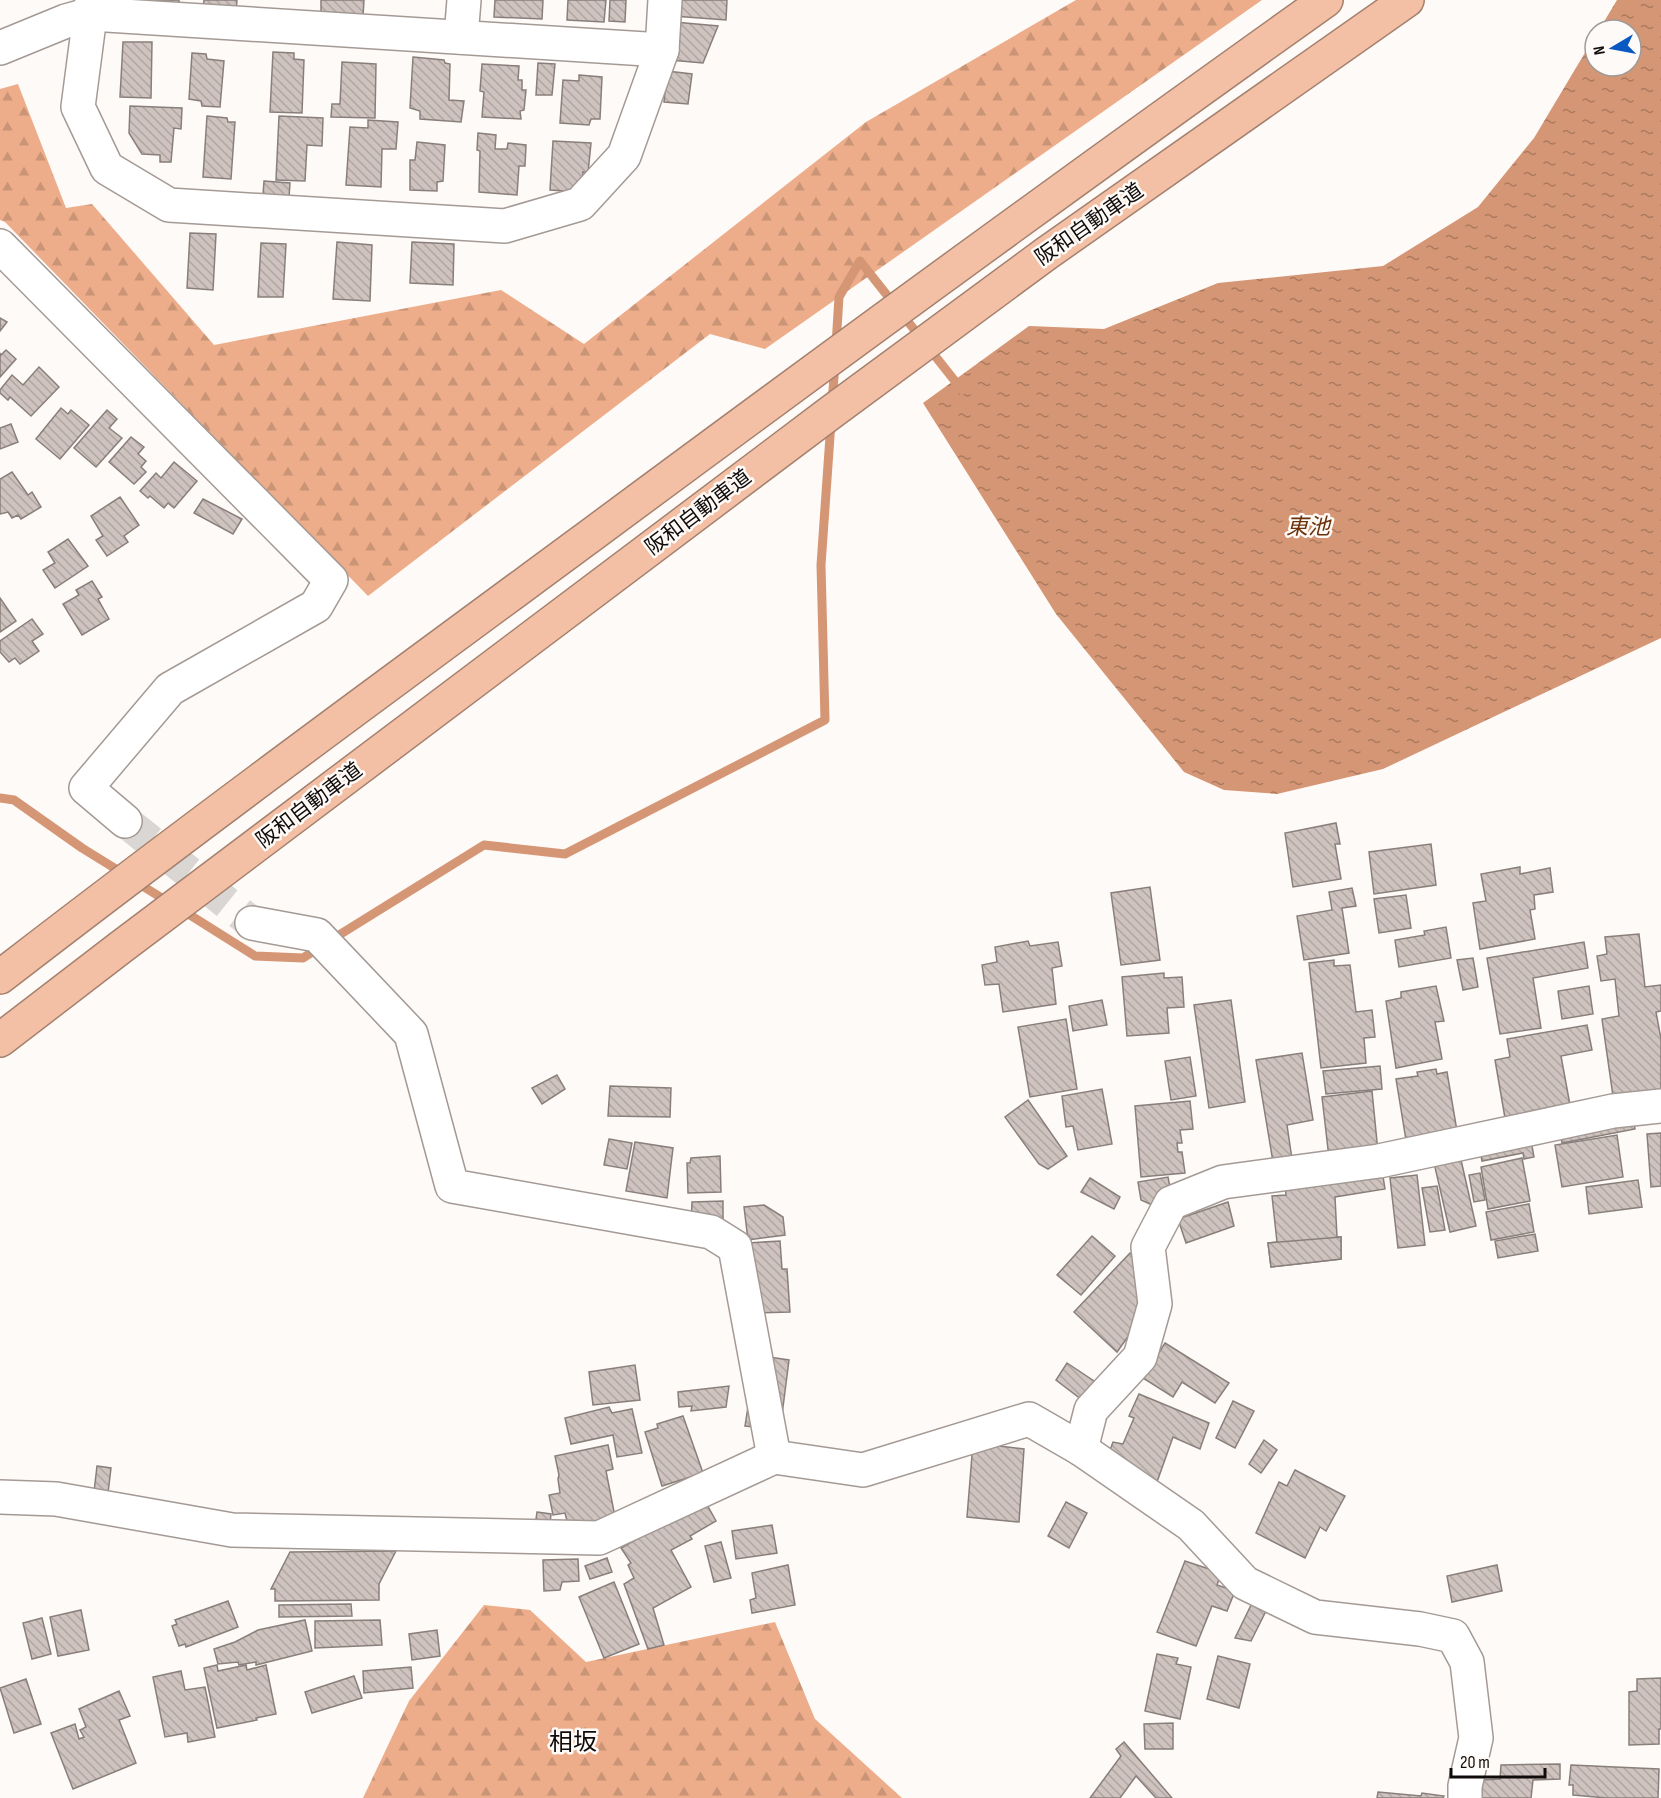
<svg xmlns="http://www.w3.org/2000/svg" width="1661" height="1798" font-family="'Sofia Sans Condensed','Noto Sans JP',sans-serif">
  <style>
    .forest { fill: url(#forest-firs) }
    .water { fill: url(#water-ripples) }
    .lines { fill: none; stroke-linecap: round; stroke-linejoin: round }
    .stream { stroke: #d59675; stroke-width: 9 }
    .building { fill: url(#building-back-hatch); stroke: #897f7a; stroke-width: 1.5 }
    .minor-tunnel { stroke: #dad6d3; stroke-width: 33; stroke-dasharray: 33 16; stroke-linecap: butt }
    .minor-casing { stroke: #a49a95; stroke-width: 36 }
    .highway-casing { stroke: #a4816f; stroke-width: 36 }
    .minor { stroke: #fff; stroke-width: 33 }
    .highway { stroke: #f4c0a5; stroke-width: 33 }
    .labels { text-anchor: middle; stroke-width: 5; stroke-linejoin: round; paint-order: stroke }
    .street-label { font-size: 21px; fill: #0f0b0a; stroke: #fefaf7 }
    .water-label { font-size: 22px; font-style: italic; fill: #6b310a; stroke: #fefaf7 }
    .quarter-label { font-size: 24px; fill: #0f0b0a; stroke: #fefaf7 }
  </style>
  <defs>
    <pattern id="forest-firs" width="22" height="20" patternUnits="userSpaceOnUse" patternTransform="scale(1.5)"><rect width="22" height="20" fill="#edad8a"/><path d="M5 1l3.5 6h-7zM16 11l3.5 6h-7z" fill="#ca9476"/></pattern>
    <pattern id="water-ripples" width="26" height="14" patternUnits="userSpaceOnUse" patternTransform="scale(1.5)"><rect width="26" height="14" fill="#d59675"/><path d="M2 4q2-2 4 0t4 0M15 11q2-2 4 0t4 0" fill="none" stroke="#ab795e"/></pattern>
    <pattern id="building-back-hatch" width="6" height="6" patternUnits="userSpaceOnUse" patternTransform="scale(1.5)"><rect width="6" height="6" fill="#cec3be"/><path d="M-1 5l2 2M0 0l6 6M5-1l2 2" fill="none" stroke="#b0a6a2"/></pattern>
  </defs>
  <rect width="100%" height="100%" fill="#fefaf7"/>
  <g class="forest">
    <path d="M1076 0H1262L765 349 710 334 368 596 5 222 0 220V89L18 84 66 208 92 204 214 345 501 290 584 344 866 122Z"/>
    <path d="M484 1605 530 1610 586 1662 775 1622 815 1719 902 1798H363L409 1701Z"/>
  </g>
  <path class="water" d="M1617 0H1661V638L1383 769 1277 794 1224 790 1184 772 1056 614 923 403 1029 326 1104 329 1218 283 1383 266 1478 207 1534 138 1595 36V66H1631V30H1599Z"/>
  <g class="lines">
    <g class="stream">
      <path d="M836 345 839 297 860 261 962 390"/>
      <path d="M832 402 835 365"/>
      <path d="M0 798 14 800 82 848 124 874"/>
      <path d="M136 882 170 903"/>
      <path d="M182 910 255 956 303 958 320 947"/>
      <path d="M331 940 484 845 565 854 825 720 821 565 831 422"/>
    </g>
  </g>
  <g class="building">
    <path d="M142 0H179V7L142 5Z"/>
    <path d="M204 0H237L236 12 203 10Z"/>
    <path d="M321 0H364L363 16 321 14Z"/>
    <path d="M495 0H543L542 19 494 17Z"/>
    <path d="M568 0H606L604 22 567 20Z"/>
    <path d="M610 0H626L625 22 609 21Z"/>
    <path d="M674 0H727L726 20 673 16Z"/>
    <path d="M674 22 718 26 703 63 670 60Z"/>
    <path d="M123 42H152L151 98 120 97Z"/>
    <path d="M273 52 294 53V59L304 60 302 113 270 112Z"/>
    <path d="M192 53 206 54 207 59 224 61 220 107 202 106 201 101 189 99Z"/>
    <path d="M413 57 444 60 445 63 450 64 449 100 464 101 461 122 420 119V111L410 108Z"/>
    <path d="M342 62 376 64 375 118 331 117 332 104H340Z"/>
    <path d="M538 63 555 64 552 95H536Z"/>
    <path d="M482 64 519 66 518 80H522V90H526L524 110 520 111 521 119 482 117 484 92 480 91Z"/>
    <path d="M667 71 692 74 688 104 664 102Z"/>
    <path d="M579 75 602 77 600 119H591L589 125 560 123 563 80 579 81Z"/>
    <path d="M130 106 182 108 181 129 174 128 171 162H160V155L142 154 129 133Z"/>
    <path d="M207 116 227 118 228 122H235L231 179 203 177Z"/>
    <path d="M279 116 323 118 322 146 307 145 305 181 276 180Z"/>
    <path d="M368 120 398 122 396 149H382L381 187 346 185 350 127 368 128Z"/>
    <path d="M478 133 496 135 495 149H507L508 143 526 145 525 166H519L517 195 479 192 480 151 477 150Z"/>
    <path d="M553 141 591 143 588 173 583 172 581 192 550 190Z"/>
    <path d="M417 142 445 145 443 181 437 182V191L410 190V160H415Z"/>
    <path d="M264 181 290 183 289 197 263 195Z"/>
    <path d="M190 233 216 234 213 290 187 288Z"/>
    <path d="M337 242 372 245 370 301 333 299Z"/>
    <path d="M412 242 454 244 453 285 410 283Z"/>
    <path d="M261 243 286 244 283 297H258Z"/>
    <path d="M0 318 7 322 0 331Z"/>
    <path d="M6 350 16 359 0 377V353L1 355Z"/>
    <path d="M39 367 59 387 31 416 10 397 8 400 0 393V390L12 375 23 385Z"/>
    <path d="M61 408 68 414 71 410 89 425 60 459 36 439Z"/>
    <path d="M107 410 117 419 109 428 122 438 96 467 74 448Z"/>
    <path d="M11 424 18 442 0 449V428Z"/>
    <path d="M131 437 144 447 138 454 146 461 141 467 146 472 134 484 109 462Z"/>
    <path d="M174 462 197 481 174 508 168 503 164 508 150 496 148 498 140 491 156 473 161 478Z"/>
    <path d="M12 472 28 495 32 492 41 507 21 519 18 515 12 518 8 512 0 514V479Z"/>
    <path d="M120 497 139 525 124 536 128 542 107 556 96 540 103 536 91 516Z"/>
    <path d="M203 499 242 519 233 534 194 513Z"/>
    <path d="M68 539 88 566 55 588 43 570 55 563 48 552Z"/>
    <path d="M92 581 102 597 98 599 109 619 82 635 63 604 79 595 76 590Z"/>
    <path d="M0 598 16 621 0 632Z"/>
    <path d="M32 619 43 634 32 641 39 651 20 664 15 658 9 662 0 652V641Z"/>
    <path d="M1336 823 1340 844H1335L1341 879 1293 887 1285 833Z"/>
    <path d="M1431 844 1436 885 1374 894 1369 852Z"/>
    <path d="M1520 867V874L1550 868 1553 892 1534 895 1535 909 1530 910 1535 939 1480 949 1473 903 1486 901 1481 874Z"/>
    <path d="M1150 887 1160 960 1121 965 1111 893Z"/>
    <path d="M1352 888 1356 906 1342 908 1349 953 1304 960 1297 916 1332 910 1329 892Z"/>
    <path d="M1406 895 1411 928 1379 933 1374 899Z"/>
    <path d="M1446 927 1451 958 1399 967 1395 940 1425 935 1424 931Z"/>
    <path d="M1639 934 1645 987 1661 985V1011L1656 1012 1661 1039V1094L1613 1096 1602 1019 1619 1016 1615 979 1601 981 1597 956 1607 954 1605 937Z"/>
    <path d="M1028 941 1030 946 1058 942 1062 966 1052 968 1056 1004 1003 1012 999 984 985 985 982 965 997 962 995 947Z"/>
    <path d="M1584 942 1588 968 1533 978 1541 1028 1500 1034 1487 958Z"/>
    <path d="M1473 958 1478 987 1463 990 1457 960Z"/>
    <path d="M1334 960V966L1350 965 1356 1012 1372 1010 1375 1037 1364 1038 1366 1063 1321 1068 1309 963Z"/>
    <path d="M1164 973V978L1182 977 1184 1007 1167 1008 1169 1033 1127 1036 1122 977Z"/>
    <path d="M1436 986 1444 1021 1435 1022 1442 1059 1396 1068 1386 1001 1401 998V992Z"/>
    <path d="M1589 986 1593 1014 1562 1019 1558 991Z"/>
    <path d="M1102 1000 1107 1025 1073 1031 1069 1006Z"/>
    <path d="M1231 1000 1245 1102 1209 1108 1194 1005Z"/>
    <path d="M1066 1019 1077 1089 1030 1097 1018 1027Z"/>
    <path d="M1587 1025 1592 1050 1561 1056 1570 1105 1505 1118 1495 1060 1510 1057 1507 1039Z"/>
    <path d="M1302 1053 1313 1120 1287 1125 1292 1159 1274 1168 1256 1060Z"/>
    <path d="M1190 1057 1196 1096 1171 1100 1165 1061Z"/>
    <path d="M1380 1066 1382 1089 1326 1094 1323 1071Z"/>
    <path d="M1436 1069 1437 1074 1447 1072 1457 1131 1406 1140 1396 1079 1418 1076 1417 1072Z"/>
    <path d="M557 1075 565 1089 542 1104 532 1088Z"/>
    <path d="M610 1086 671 1088 670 1117 608 1116Z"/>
    <path d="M1102 1089 1112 1144 1078 1150 1073 1126 1066 1127 1062 1096Z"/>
    <path d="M1372 1091 1378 1152 1329 1158 1322 1097Z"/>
    <path d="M1028 1100 1067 1156 1048 1169 1039 1164 1005 1117Z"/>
    <path d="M1190 1101 1193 1129 1180 1130 1182 1143H1177L1178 1152H1182L1185 1173 1141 1177 1135 1106Z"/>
    <path d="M1632 1111 1635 1129 1562 1143 1559 1125Z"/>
    <path d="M1529 1130 1534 1157 1524 1159 1523 1153 1482 1161 1478 1139Z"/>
    <path d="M1661 1133V1186L1651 1187 1647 1134Z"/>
    <path d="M1617 1135 1623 1177 1562 1187 1555 1145Z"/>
    <path d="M609 1139 632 1143 627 1169 604 1165Z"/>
    <path d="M635 1142 673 1148 667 1198 626 1191Z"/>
    <path d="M1459 1151 1476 1226 1450 1232 1434 1163Z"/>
    <path d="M720 1156 721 1192 688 1193 687 1163H690L691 1158Z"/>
    <path d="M1522 1158 1530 1201 1488 1209 1481 1167Z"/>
    <path d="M1382 1170 1385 1189 1335 1197 1337 1237H1341V1259L1271 1267 1268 1243 1277 1242 1272 1196 1286 1195 1285 1185Z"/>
    <path d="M1480 1173 1485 1200 1474 1202 1469 1175Z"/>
    <path d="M1417 1175 1425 1245 1398 1248 1390 1178Z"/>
    <path d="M1168 1177 1172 1198 1152 1205 1141 1200 1138 1182Z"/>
    <path d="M1090 1178 1120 1197 1114 1209 1081 1192Z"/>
    <path d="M1638 1180 1642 1207 1589 1214 1586 1187Z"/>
    <path d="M1437 1186 1445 1230 1430 1232 1422 1188Z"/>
    <path d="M723 1201V1222L691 1226 692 1202Z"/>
    <path d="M1228 1202 1234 1226 1186 1243 1178 1219Z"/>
    <path d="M1529 1204 1534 1232 1491 1240 1486 1212Z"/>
    <path d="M764 1205 783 1217 785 1235 748 1240 744 1207Z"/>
    <path d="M1535 1234 1538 1251 1498 1258 1495 1241Z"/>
    <path d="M1092 1236 1115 1256 1081 1295 1057 1275Z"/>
    <path d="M1341 1237V1259L1271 1267 1268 1243Z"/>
    <path d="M780 1241 782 1269H787L790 1312 752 1313 748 1243Z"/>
    <path d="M1130 1253 1139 1261 1144 1314 1117 1352 1074 1312Z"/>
    <path d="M1165 1343 1229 1383 1215 1403 1182 1382 1173 1397 1143 1378Z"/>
    <path d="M756 1355 789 1360 782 1415 773 1429 745 1426Z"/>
    <path d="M1067 1363 1103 1387 1090 1406 1056 1380Z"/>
    <path d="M635 1365 640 1400 593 1405 589 1372Z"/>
    <path d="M729 1386 726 1407 691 1411 692 1406 679 1407 678 1392Z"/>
    <path d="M1139 1394 1209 1423 1200 1449 1173 1437 1157 1482 1107 1458 1113 1442 1123 1444 1134 1418 1129 1416Z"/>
    <path d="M1233 1401 1254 1411 1235 1448 1216 1438Z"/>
    <path d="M609 1407 612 1413 632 1409 642 1453 617 1457 613 1435 571 1444 565 1418Z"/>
    <path d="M683 1416 703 1473 662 1486 645 1432 658 1428 657 1424Z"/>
    <path d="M1264 1440 1277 1450 1261 1473 1249 1464Z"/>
    <path d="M973 1443 1024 1449 1019 1522 967 1517Z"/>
    <path d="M608 1445 613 1469 606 1471 617 1527 571 1536 565 1513 553 1515 549 1495 560 1493 558 1479 559 1475 555 1456Z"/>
    <path d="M97 1466 111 1468 108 1493 94 1492Z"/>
    <path d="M1295 1470 1345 1496 1326 1531 1320 1527 1305 1558 1256 1533 1279 1482 1287 1486Z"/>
    <path d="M705 1501 716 1521 690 1536 692 1539 671 1550 691 1587 653 1608 664 1645 648 1649 624 1584 634 1578 628 1565 631 1563 621 1548Z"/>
    <path d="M1066 1502 1087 1513 1069 1548 1048 1536Z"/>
    <path d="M537 1512 551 1514 549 1534 534 1533Z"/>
    <path d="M772 1525 777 1553 736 1559 732 1531Z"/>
    <path d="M721 1542 731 1578 714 1582 705 1546Z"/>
    <path d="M396 1551 379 1584V1600L275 1601V1589H271L290 1552Z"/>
    <path d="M607 1558 612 1572 590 1579 585 1566Z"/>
    <path d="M578 1559 579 1581 562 1582 560 1590 544 1591 543 1560Z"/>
    <path d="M1185 1561 1221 1573 1217 1585 1235 1591 1227 1611 1212 1606 1196 1646 1157 1632Z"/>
    <path d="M788 1565 795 1605 752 1613 750 1600 756 1598 752 1573Z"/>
    <path d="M1497 1565 1502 1591 1452 1602 1447 1576Z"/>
    <path d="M614 1582 639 1644 604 1658 579 1597Z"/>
    <path d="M1254 1599 1268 1607 1251 1641 1235 1638Z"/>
    <path d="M228 1601 238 1627 186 1647 185 1644 179 1646 172 1626 177 1624 175 1620Z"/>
    <path d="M351 1604 352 1616 279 1617V1605Z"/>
    <path d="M81 1610 89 1650 58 1656 50 1617Z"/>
    <path d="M42 1618 51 1654 32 1659 23 1623Z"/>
    <path d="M305 1620 312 1651 256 1665V1662L239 1665 238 1662 218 1664 214 1649 235 1642 258 1630Z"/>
    <path d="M380 1620 382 1645 315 1648V1621Z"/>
    <path d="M437 1630 440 1656 412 1660 409 1634Z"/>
    <path d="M1157 1654 1178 1658 1176 1664 1191 1667 1180 1719 1145 1711Z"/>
    <path d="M1218 1656 1250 1664 1239 1708 1207 1699Z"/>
    <path d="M217 1665 218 1671 246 1665 247 1670 266 1665 276 1714 256 1718 257 1720 217 1728 204 1668Z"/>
    <path d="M411 1667 413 1688 364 1693 363 1671Z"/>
    <path d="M181 1671 185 1690 205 1687 215 1737 188 1742 187 1733 165 1737 153 1677Z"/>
    <path d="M354 1676 362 1698 312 1713 305 1692Z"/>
    <path d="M1661 1678V1729H1659V1744L1629 1745V1692L1637 1691V1679Z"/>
    <path d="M26 1679 41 1724 14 1733 0 1688Z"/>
    <path d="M119 1691 130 1716 119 1720 136 1763 73 1789 51 1733 75 1724 79 1739 84 1737 80 1730 86 1727 79 1709Z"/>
    <path d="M1173 1723V1749H1145L1144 1724Z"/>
    <path d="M1124 1742 1172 1798H1156L1136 1776 1120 1798H1090L1121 1756 1116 1749Z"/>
    <path d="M1560 1764V1779L1533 1780 1531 1798H1481V1780L1500 1779 1501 1765Z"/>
    <path d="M1571 1765 1659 1769 1658 1798H1607L1573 1795V1785H1569Z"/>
    <path d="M1378 1792 1421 1796 1422 1793 1444 1796 1443 1798H1377Z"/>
  </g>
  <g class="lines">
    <path class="minor-tunnel" d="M125 821 252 923"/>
    <defs>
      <g id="minor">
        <path d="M92 0 78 107 107 168 169 205 505 226 580 204 624 156 662 50 665 0"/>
        <path d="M461 37 464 0"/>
        <path d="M0 48 66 21 91 14 662 50"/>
        <path d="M0 246 331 580 316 606 170 689 86 788 125 821"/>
        <path d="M252 923 317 935 411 1034 452 1186 711 1232 735 1247 774 1457"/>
        <path d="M1081 1449 1091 1410 1140 1357 1155 1304 1148 1247 1171 1203 1223 1182 1379 1161 1613 1111 1661 1106"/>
        <path d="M0 1497 56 1499 232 1530 599 1538 774 1457 863 1470 1029 1419 1081 1449 1191 1525 1245 1583 1315 1617 1420 1629 1453 1636 1467 1662 1476 1738 1465 1786V1798"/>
      </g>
      <g id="highway">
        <path d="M0 977C194 827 392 682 590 536 834 355 1079 176 1326 0"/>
        <path d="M0 1040 121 947 830 413 1047 253 1407 0"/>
      </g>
    </defs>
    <use href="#minor" class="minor-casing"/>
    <use href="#highway" class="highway-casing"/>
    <use href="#minor" class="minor"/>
    <use href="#highway" class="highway"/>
  </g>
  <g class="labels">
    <g class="street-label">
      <text transform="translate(1089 224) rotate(-35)" y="7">阪和自動車道</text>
      <text transform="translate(698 512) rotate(-37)" y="7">阪和自動車道</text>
      <text transform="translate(309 805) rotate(-37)" y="7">阪和自動車道</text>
    </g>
    <g class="water-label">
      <text x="1308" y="534">東池</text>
    </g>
    <g class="quarter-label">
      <text x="573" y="1750">相坂</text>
    </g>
  </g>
  <g transform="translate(1613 48) rotate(260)"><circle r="28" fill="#fefaf7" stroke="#9e9a98" stroke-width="1.5"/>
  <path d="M0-4.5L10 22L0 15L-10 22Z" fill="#0a58c2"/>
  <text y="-9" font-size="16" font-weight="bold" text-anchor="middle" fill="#0f0b0a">N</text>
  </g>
  <path d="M1451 1768v9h94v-9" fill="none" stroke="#0f0b0a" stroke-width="3"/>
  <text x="1460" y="1768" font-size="18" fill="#0f0b0a" stroke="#fefaf7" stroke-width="4.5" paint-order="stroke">20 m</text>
</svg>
